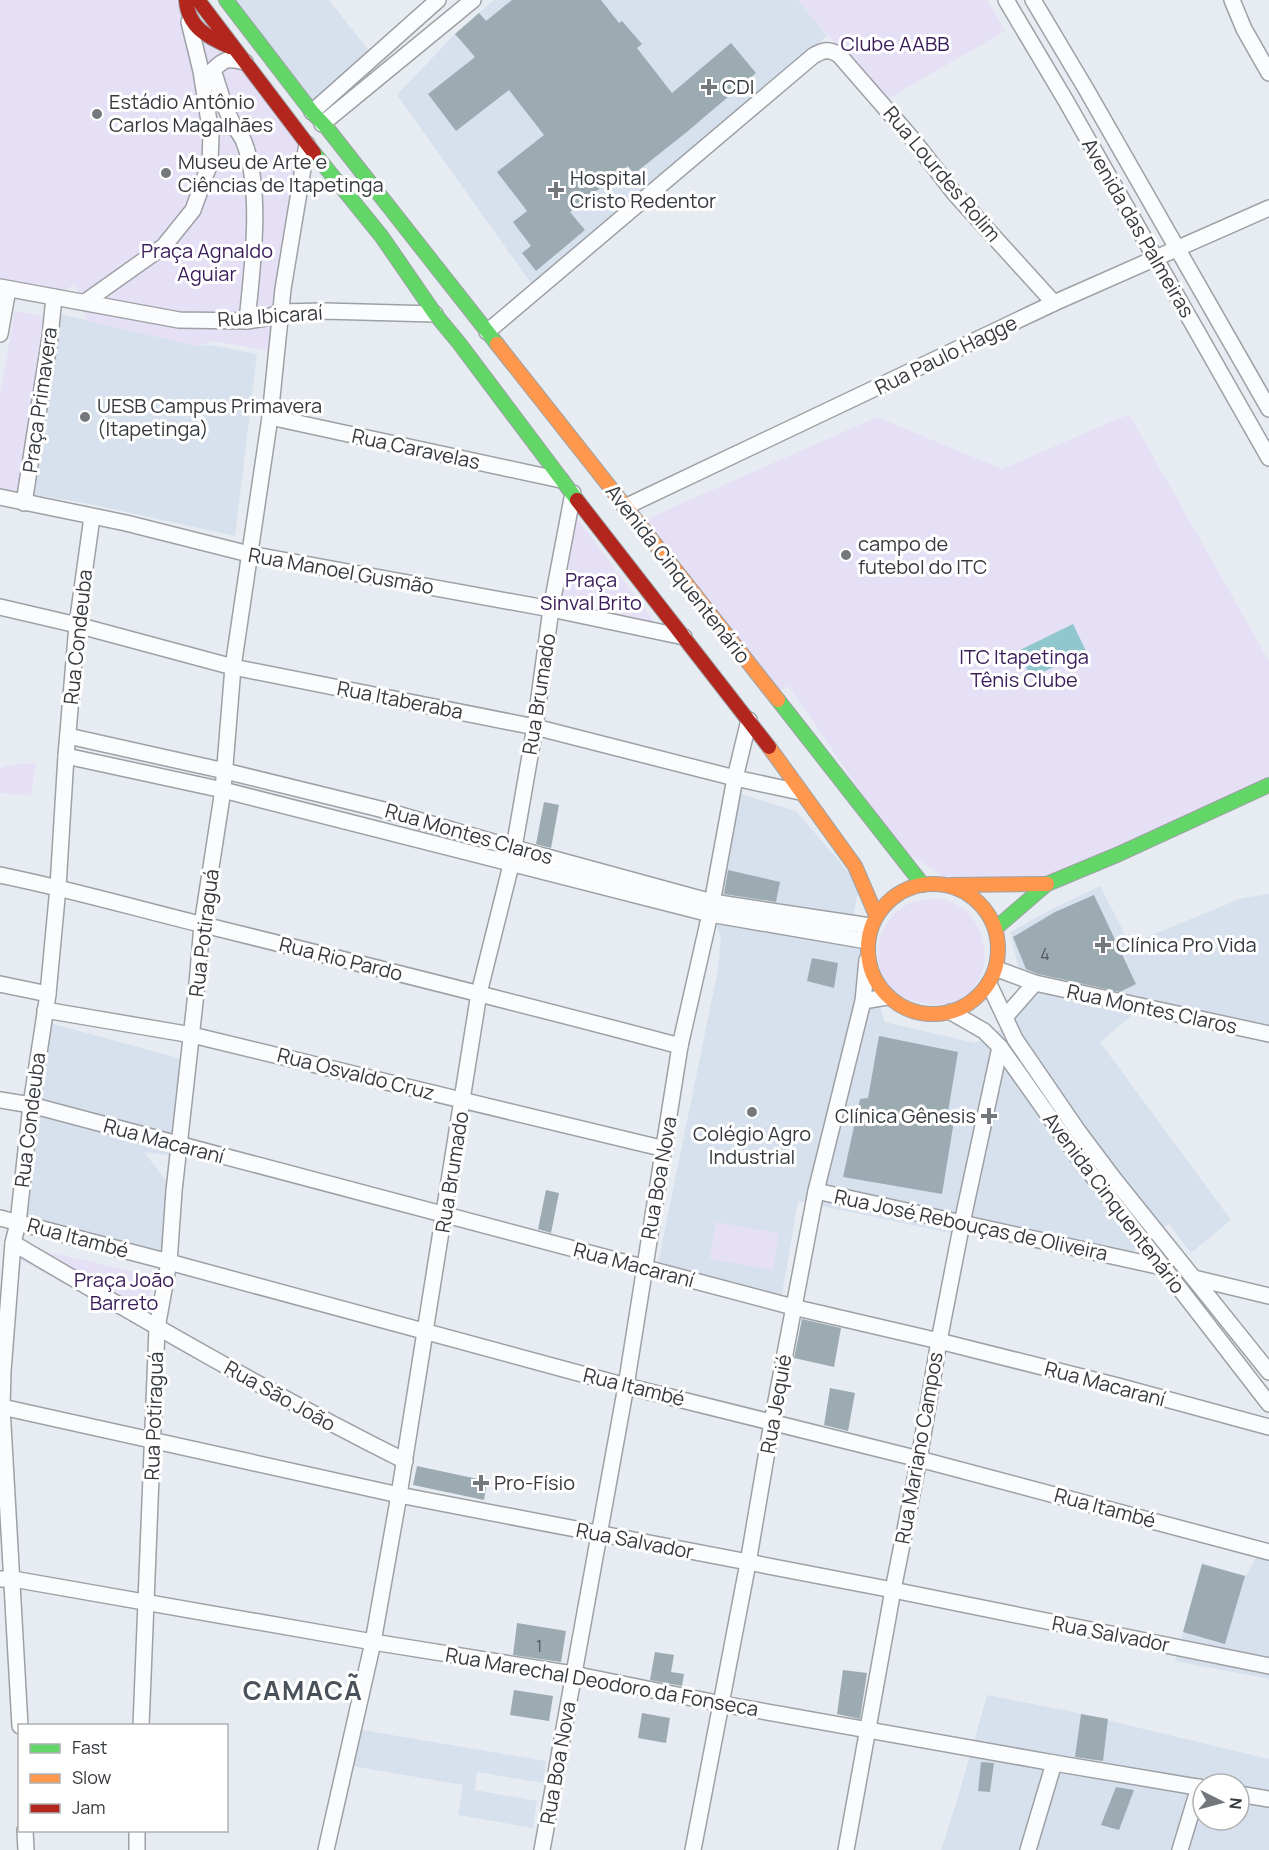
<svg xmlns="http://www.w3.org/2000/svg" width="1269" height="1850" font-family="Manrope,sans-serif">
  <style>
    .built { fill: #d7e1ee; fill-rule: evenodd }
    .green { fill: #e5e0f6 }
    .water { fill: #90c6cd }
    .building { fill: #9cabb2 }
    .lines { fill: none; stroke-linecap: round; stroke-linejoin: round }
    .street-casing { stroke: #9da1a5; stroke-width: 18 }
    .fast-casing { stroke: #9da1a5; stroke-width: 16 }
    .slow-casing { stroke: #9da1a5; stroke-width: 16 }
    .jam-casing { stroke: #9da1a5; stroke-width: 16 }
    .street { stroke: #fbfcfd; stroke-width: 15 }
    .fast { stroke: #63d668; stroke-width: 14 }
    .slow { stroke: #ff974d; stroke-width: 14 }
    .jam { stroke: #b3261e; stroke-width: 14 }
    .poi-dot { fill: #74787d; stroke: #fff; stroke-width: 2 }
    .labels { text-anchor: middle; stroke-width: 6; stroke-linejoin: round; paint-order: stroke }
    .number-label { font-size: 16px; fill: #50565b }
    .park-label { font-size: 20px; fill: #391c59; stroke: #fff }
    .poi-label { font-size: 20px; fill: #363a3e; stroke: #fff; text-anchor: start }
    .street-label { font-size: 20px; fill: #363a3e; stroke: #fff }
    .district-label { font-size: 26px; font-weight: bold; letter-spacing: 1.5px; fill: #49515a; stroke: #fff }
  </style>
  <rect width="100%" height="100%" fill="#e7ecf2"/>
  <g class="built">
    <path d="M231 0H329L370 52 311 102Z"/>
    <path d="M494 0H798L827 36 533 286 397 95 455 34Z"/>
    <path d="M52 312 197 346 211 345 257 354 235 536 90 504 30 494Z"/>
    <path d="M734 792 796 811 851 875 858 892 852 923 885 1022 975 1043 1011 1024 1033 995 1019 970 1010 932 1054 908 1100 886 1130 944 1242 898 1269 894V1041L1137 1011 1100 1042 1231 1220 1191 1253 1169 1224 1120 1261 1041 1245 959 1235 798 1201 780 1306 655 1278 718 969 721 939 708 901Z"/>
    <path d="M39 1020 182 1059 176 1156 144 1152 174 1191 169 1262 18 1223Z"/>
    <path d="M1269 1544V1679L1175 1661 1202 1563 1246 1576 1259 1552Z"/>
    <path d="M987 1695 1069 1711 1269 1759V1850H941L958 1797ZM1203 1784H1239V1820H1203Z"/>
    <path d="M357 1729 546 1761 543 1783 477 1772 475 1790 537 1801 533 1828 458 1815 463 1785 351 1766Z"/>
  </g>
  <g class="green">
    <path d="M0 0H195L304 152 273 351 213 341 197 346 87 321 75 284 54 297 0 289Z"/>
    <path d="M798 0H987L1005 31 884 101Z"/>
    <path d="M15 311 43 316 20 492 0 489V395Z"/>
    <path d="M1129 414 1269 661V778L1038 885 951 882 898 847 803 706 788 686 768 697 635 524 877 417 1002 469Z"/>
    <path d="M572 512 668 640 556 616Z"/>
    <path d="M36 763 31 796 0 793V768L10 765Z"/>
    <path d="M944 899C951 903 962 906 968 912 970 914 971 917 973 919 988 942 990 970 971 991 959 1004 945 1006 929 1004 919 1002 907 1000 898 996 894 994 892 989 889 986 869 962 877 923 904 906 915 899 930 899 944 899Z"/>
    <path d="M716 1222 779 1233 773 1270 710 1259Z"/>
    <path d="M16 1245 153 1276 144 1327 15 1257Z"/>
  </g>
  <path class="water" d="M1073 624 1086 651 1031 678 1018 651Z"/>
  <g class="building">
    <path d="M512 0H601L619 23 622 21 642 44 637 48 672 93 731 43 756 73 688 131 634 174 628 166 570 212 585 230 536 271 522 253 531 246 513 222 527 211 497 172 544 135 509 90 456 131 428 94 475 57 455 34 479 13 486 21Z"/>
    <path d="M544 802 559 805 551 848 536 844Z"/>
    <path d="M728 870 780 882 776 902 724 894Z"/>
    <path d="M1094 895 1136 984 1120 992 1038 974 1026 969 1013 937 1055 912Z"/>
    <path d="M812 958 838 963 834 988 807 981Z"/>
    <path d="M879 1036 958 1052 948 1112 955 1115 942 1194 843 1177 860 1099 868 1098Z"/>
    <path d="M546 1190 559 1193 551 1233 538 1229Z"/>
    <path d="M802 1319 841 1328 834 1367 794 1358Z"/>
    <path d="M830 1388 855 1393 848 1431 824 1425Z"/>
    <path d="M417 1466 487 1481 484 1500 413 1485Z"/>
    <path d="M1202 1564 1245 1576 1225 1644 1183 1632Z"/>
    <path d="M517 1623 566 1631 561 1662 513 1655Z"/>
    <path d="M655 1652 674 1655 671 1672 684 1674 682 1686 650 1680Z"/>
    <path d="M843 1670 867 1673 860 1719 837 1714Z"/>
    <path d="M514 1690 553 1696 549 1721 510 1715Z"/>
    <path d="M642 1713 670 1718 666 1743 638 1738Z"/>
    <path d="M1081 1714 1108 1719 1103 1761 1075 1757Z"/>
    <path d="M981 1762 994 1763 990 1792 978 1791Z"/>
    <path d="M1116 1787 1134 1790 1119 1830 1101 1825Z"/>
  </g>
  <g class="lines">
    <defs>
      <g id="street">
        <path d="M1006 0 1066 101 1269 458"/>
        <path d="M1033 0 1086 89 1269 409"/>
        <path d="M1232 0 1244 29 1269 73"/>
        <path d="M245 62C229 58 225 58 213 70 219 87 223 106 232 122 235 129 241 134 244 142 263 191 252 269 247 321"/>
        <path d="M312 112 438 0"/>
        <path d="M322 124 473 0"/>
        <path d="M0 287 179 320 247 321 266 318 280 312 324 311 435 314"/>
        <path d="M85 302 164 246 193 210 210 163 211 134 201 71 189 22"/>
        <path d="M487 332 813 56C823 50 830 48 840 56L914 141 955 194 1054 303"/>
        <path d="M0 334 8 289"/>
        <path d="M270 417 561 480"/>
        <path d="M0 497 126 523 249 554 551 609 684 637"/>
        <path d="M24 503 50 337 54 297"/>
        <path d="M625 507 1054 303 1269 208"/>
        <path d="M0 607 77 625 233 667 535 727 735 778 800 792"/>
        <path d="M68 736 225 771 380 809 514 848 712 902 870 926"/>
        <path d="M66 756 223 790 710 914 867 941"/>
        <path d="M0 875C70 889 138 909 208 926 366 965 523 1004 680 1046"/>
        <path d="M997 969 1035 983 1269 1034"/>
        <path d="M0 984 48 994"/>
        <path d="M989 984 1015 1039 1078 1131 1114 1179 1269 1372"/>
        <path d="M863 1001 887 997"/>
        <path d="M45 1010 192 1035 665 1149"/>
        <path d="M951 1012 984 1031 1000 1047 1078 1157 1269 1404"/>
        <path d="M1006 1016 1035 983"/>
        <path d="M0 1100 31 1105 793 1307 939 1341 1118 1386 1269 1427"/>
        <path d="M816 1191 1162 1267"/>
        <path d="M0 1218 169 1262 626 1386 919 1459 1269 1552"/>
        <path d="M13 1243C142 1319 271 1394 405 1461"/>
        <path d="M1194 1278 1269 1296"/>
        <path d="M2 1407 399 1495 893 1590 1269 1666"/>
        <path d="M0 1579H13L373 1642 573 1674 722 1704 1054 1763 1203 1788"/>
        <path d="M20 1726 2 1407 3 1371 13 1243 18 1223 31 1105 48 994 58 887 66 756 77 625 92 517"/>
        <path d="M141 1726 157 1328 169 1262 174 1191 197 984 202 925 223 790 233 667 270 417 283 289 307 144"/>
        <path d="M1239 1794 1269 1799"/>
        <path d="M25 1830 26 1850"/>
        <path d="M137 1850V1830"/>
        <path d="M326 1850 373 1642 399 1495 479 993 511 865 535 727 551 609 573 493"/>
        <path d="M542 1850 626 1386 680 1046 710 914 735 778 749 720"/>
        <path d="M693 1850 748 1563 772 1422 816 1191 863 1001 867 960"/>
        <path d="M846 1850 893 1590 919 1459 939 1341 962 1223 1000 1047"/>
        <path d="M1028 1850 1054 1763"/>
        <path d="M1180 1850 1199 1787"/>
      </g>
      <g id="fast">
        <path d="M226 0 312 112 327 128 497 344"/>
        <path d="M314 153 382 237 435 314 459 343 577 500"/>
        <path d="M778 700 923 885"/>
        <path d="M996 928 1047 884 1119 854 1269 785"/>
      </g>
      <g id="slow">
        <path d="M497 344 778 700"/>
        <path d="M769 747 855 866 876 915"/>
        <circle cx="933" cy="949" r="65"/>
        <path d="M952 885 1047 884"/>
      </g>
      <g id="jam">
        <path d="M186 0C188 27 207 37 230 47"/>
        <path d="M198 0 314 153"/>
        <path d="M577 500 769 747"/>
      </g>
    </defs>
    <use href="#street" class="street-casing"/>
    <use href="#fast" class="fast-casing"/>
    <use href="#slow" class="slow-casing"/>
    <use href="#jam" class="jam-casing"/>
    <use href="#street" class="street"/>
    <use href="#fast" class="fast"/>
    <use href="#slow" class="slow"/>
    <use href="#jam" class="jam"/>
  </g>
  <g class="poi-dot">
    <path d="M706 78h6v6h6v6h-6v6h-6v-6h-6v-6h6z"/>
    <circle cx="97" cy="114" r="6"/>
    <circle cx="166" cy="173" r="6"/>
    <path d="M553 181h6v6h6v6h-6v6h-6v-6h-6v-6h6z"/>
    <circle cx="85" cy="417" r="6"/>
    <circle cx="846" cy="555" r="6"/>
    <path d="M1100 936h6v6h6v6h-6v6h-6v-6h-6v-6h6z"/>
    <circle cx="752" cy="1112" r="6"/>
    <path d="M986 1107h6v6h6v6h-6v6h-6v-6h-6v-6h6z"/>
    <path d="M478 1474h6v6h6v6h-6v6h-6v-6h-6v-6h6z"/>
  </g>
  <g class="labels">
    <g class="number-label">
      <text x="1045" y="960">4</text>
      <text x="539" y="1652">1</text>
    </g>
    <g class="park-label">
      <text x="895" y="51">Clube AABB</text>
      <text x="207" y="258">Praça Agnaldo<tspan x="207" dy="23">Aguiar</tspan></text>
      <text x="591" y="587">Praça<tspan x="591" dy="23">Sinval Brito</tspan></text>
      <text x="1024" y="664">ITC Itapetinga<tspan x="1024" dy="23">Tênis Clube</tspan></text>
      <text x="124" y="1287">Praça João<tspan x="124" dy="23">Barreto</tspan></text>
    </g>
    <g class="poi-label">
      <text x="722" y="94">CDI</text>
      <text x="109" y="109">Estádio Antônio<tspan x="109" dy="23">Carlos Magalhães</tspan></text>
      <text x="178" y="169">Museu de Arte e<tspan x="178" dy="23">Ciências de Itapetinga</tspan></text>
      <text x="570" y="185">Hospital<tspan x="570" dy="23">Cristo Redentor</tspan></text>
      <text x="97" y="413">UESB Campus Primavera<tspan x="97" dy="23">(Itapetinga)</tspan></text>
      <text x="858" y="551">campo de<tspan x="858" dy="23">futebol do ITC</tspan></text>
      <text x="1116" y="952">Clínica Pro Vida</text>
      <text x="976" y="1123" text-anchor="end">Clínica Gênesis</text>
      <text x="752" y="1141" text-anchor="middle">Colégio Agro<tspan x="752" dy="23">Industrial</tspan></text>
      <text x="494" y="1490">Pro-Físio</text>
    </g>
    <g class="street-label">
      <text transform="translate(942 174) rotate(50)" y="7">Rua Lourdes Rolim</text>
      <text transform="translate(1138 228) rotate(60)" y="7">Avenida das Palmeiras</text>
      <text transform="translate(270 316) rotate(-4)" y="7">Rua Ibicaraí</text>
      <text transform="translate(946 355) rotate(-26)" y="7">Rua Paulo Hagge</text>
      <text transform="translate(40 400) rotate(-82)" y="7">Praça Primavera</text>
      <text transform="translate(416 449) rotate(12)" y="7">Rua Caravelas</text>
      <text transform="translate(341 571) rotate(10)" y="7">Rua Manoel Gusmão</text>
      <text transform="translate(678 574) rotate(52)" y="7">Avenida Cinquentenário</text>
      <text transform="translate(78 637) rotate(-84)" y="7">Rua Condeuba</text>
      <text transform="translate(539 694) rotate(-81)" y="7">Rua Brumado</text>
      <text transform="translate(400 700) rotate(11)" y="7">Rua Itaberaba</text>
      <text transform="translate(469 834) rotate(16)" y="7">Rua Montes Claros</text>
      <text transform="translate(204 933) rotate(-83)" y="7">Rua Potiraguá</text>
      <text transform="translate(341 959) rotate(14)" y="7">Rua Rio Pardo</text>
      <text transform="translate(1152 1009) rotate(12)" y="7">Rua Montes Claros</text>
      <text transform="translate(356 1074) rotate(14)" y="7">Rua Osvaldo Cruz</text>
      <text transform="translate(30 1120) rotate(-83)" y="7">Rua Condeuba</text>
      <text transform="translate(164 1141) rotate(15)" y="7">Rua Macaraní</text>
      <text transform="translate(452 1172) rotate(-81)" y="7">Rua Brumado</text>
      <text transform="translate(659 1178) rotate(-80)" y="7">Rua Boa Nova</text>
      <text transform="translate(1114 1203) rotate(53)" y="7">Avenida Cinquentenário</text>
      <text transform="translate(971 1225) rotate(12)" y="7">Rua José Rebouças de Oliveira</text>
      <text transform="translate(78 1238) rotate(15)" y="7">Rua Itambé</text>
      <text transform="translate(634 1265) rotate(15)" y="7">Rua Macaraní</text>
      <text transform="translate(1105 1384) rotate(15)" y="7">Rua Macaraní</text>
      <text transform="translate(634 1387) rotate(14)" y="7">Rua Itambé</text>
      <text transform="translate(280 1396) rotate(29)" y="7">Rua São João</text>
      <text transform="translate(776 1404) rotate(-80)" y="7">Rua Jequié</text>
      <text transform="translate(154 1416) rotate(-88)" y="7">Rua Potiraguá</text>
      <text transform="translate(919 1448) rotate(-80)" y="7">Rua Mariano Campos</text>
      <text transform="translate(1105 1508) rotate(15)" y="7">Rua Itambé</text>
      <text transform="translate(635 1541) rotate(11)" y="7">Rua Salvador</text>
      <text transform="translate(1111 1634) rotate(11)" y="7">Rua Salvador</text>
      <text transform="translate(602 1682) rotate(10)" y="7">Rua Marechal Deodoro da Fonseca</text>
      <text transform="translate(558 1763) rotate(-80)" y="7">Rua Boa Nova</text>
    </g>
    <g class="district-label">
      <text x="303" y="1700">CAMACÃ</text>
    </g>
  </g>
  <rect x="18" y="1724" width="210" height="108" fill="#ffffff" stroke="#afb0b2" stroke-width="1.5"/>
  <rect x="30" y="1744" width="30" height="9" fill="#63d668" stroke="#afb0b2" stroke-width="1.5"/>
  <text x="72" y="1754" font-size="18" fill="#363a3e">Fast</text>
  <rect x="30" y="1774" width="30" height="9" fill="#ff974d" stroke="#afb0b2" stroke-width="1.5"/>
  <text x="72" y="1784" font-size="18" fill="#363a3e">Slow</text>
  <rect x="30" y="1804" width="30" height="9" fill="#b3261e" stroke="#afb0b2" stroke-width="1.5"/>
  <text x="72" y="1814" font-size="18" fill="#363a3e">Jam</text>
  <g transform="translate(1221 1802) rotate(96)"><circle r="28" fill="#ffffff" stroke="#afb0b2" stroke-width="1.5"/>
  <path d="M0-4.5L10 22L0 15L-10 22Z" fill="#74787d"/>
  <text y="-9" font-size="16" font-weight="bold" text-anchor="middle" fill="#363a3e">N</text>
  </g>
</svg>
